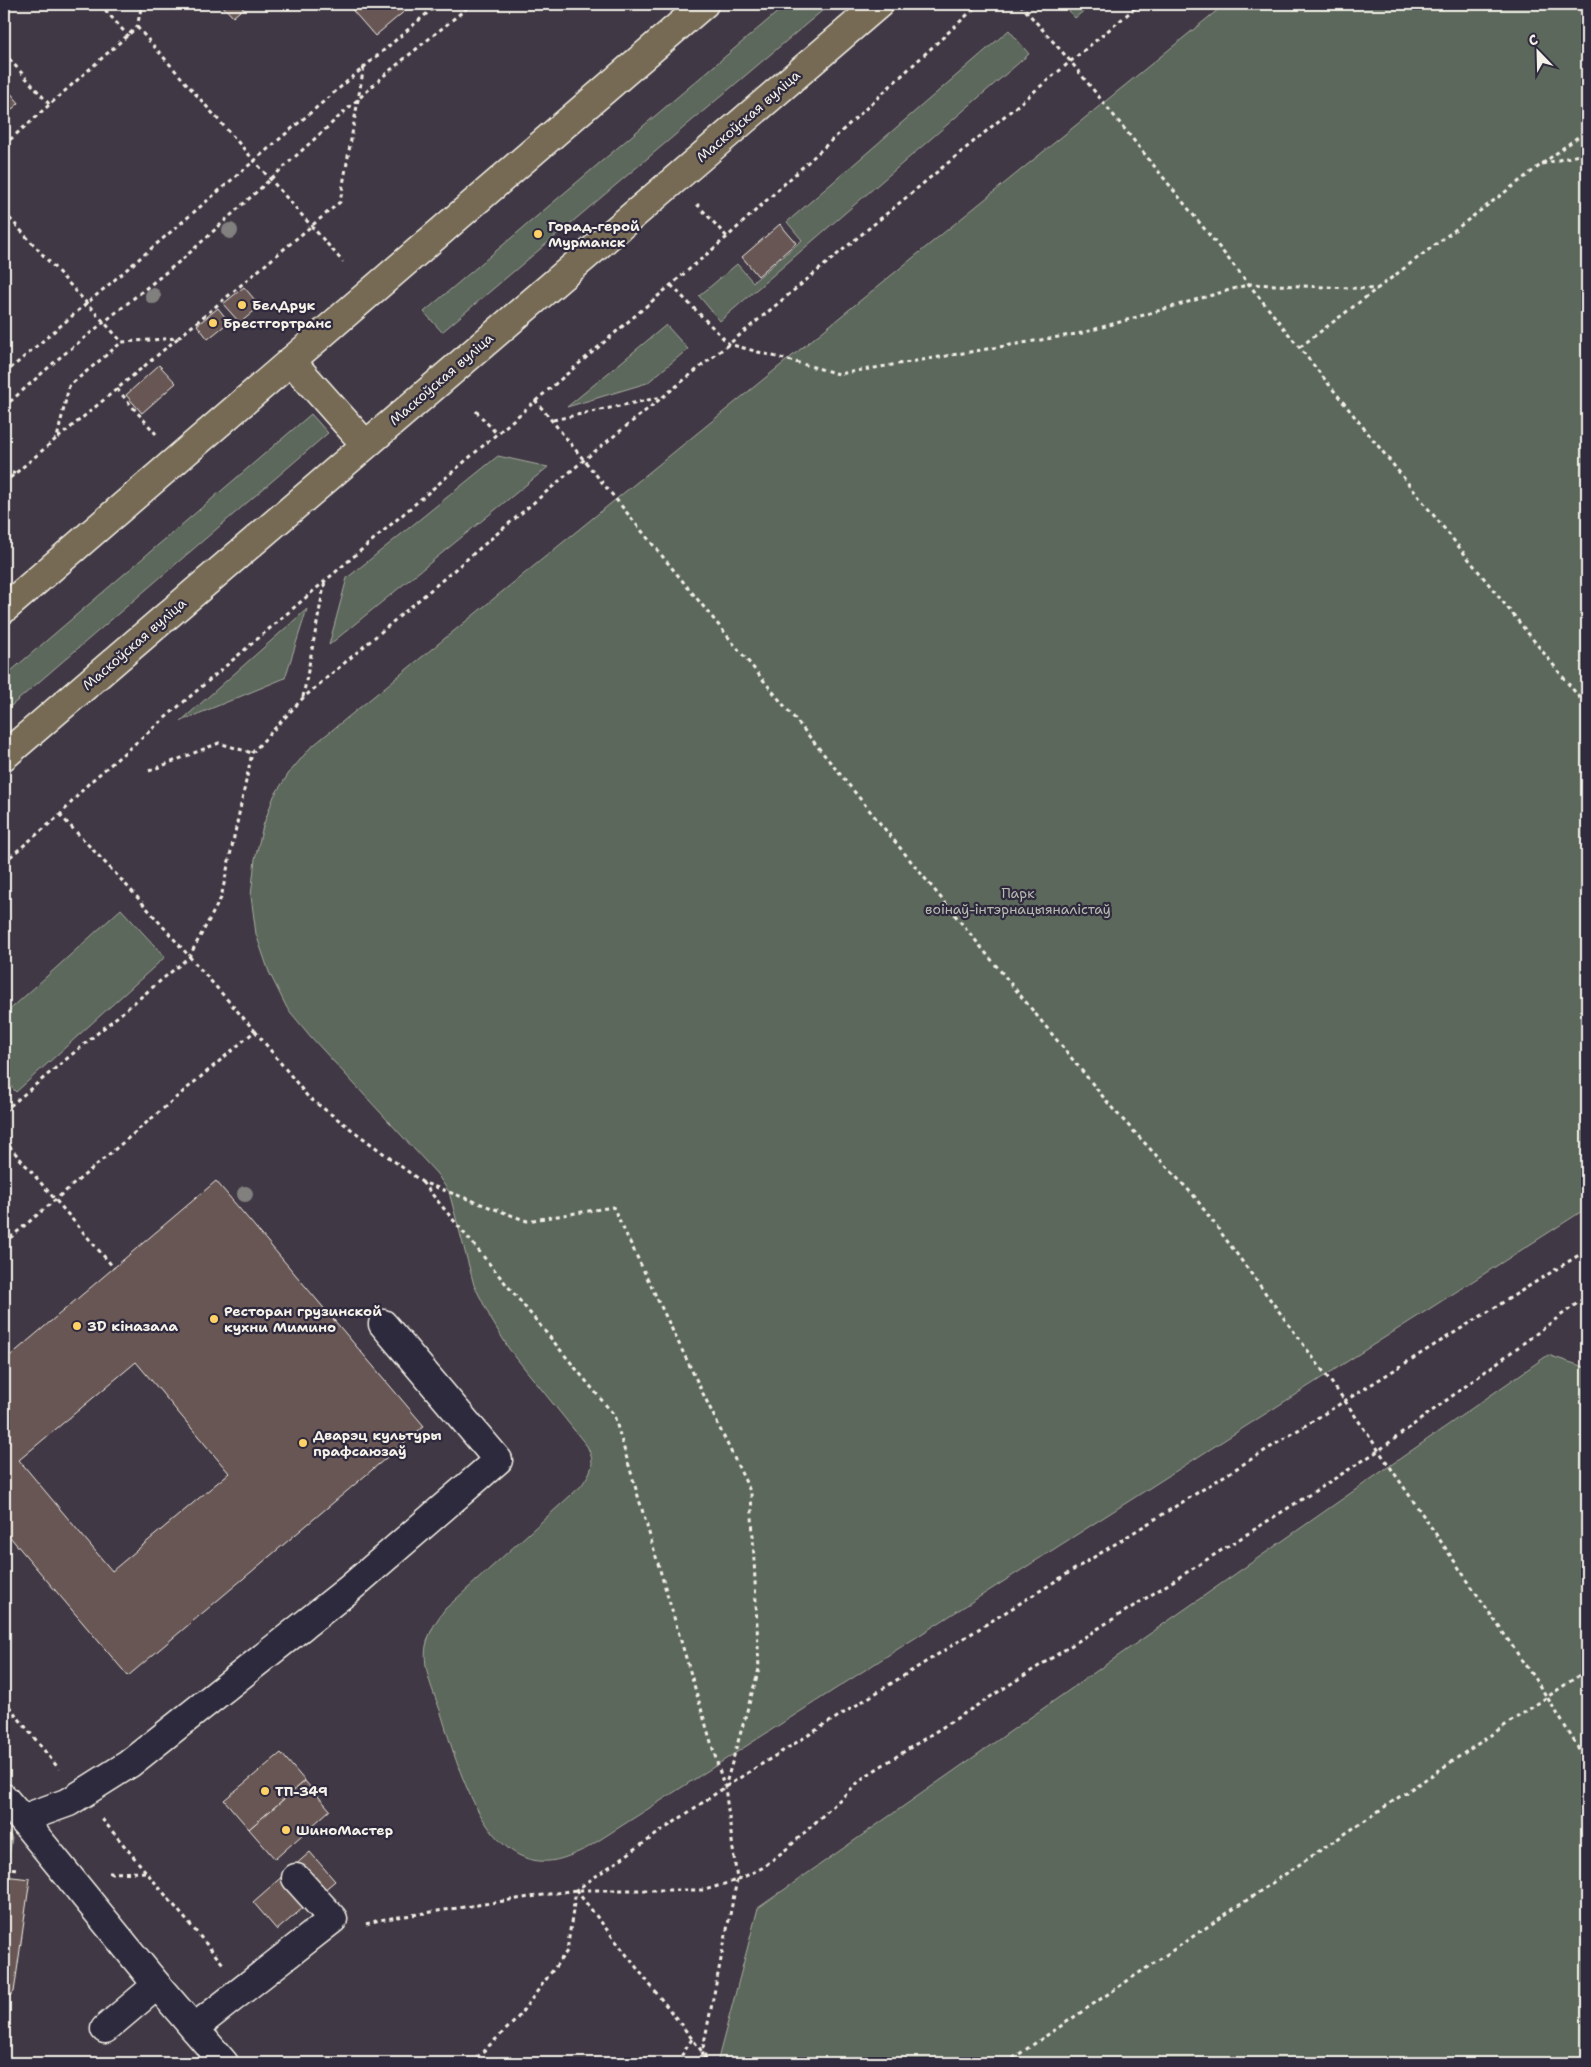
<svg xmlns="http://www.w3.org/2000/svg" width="1591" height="2067" font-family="'Shantell Sans',sans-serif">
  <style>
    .green { fill: #5c675b; stroke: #a8aca2 }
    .building { fill: #675755; stroke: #f4f1e8; fill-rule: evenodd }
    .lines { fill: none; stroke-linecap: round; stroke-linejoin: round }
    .minor-casing { stroke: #f4f1e8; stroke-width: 31 }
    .highway-casing { stroke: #f4f1e8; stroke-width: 31 }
    .path { stroke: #f4f1e8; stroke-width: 3; stroke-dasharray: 4 4; stroke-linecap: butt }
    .minor { stroke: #2f2a3d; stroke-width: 28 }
    .highway { stroke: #766a54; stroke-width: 28 }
    .tree { fill: #81807f }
    .poi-dot { fill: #ffd166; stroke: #2f2a3d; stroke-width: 2 }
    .labels { text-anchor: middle; stroke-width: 4.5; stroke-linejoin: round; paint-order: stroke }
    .street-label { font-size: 14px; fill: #f4f1e8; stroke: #2f2a3d }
    .poi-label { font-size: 14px; font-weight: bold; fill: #f4f1e8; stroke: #2f2a3d; text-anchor: start }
    .park-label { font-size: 14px; fill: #b7bab0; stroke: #2f2a3d }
  </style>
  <rect width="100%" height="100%" fill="#403844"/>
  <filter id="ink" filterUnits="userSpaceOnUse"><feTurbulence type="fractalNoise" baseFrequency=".02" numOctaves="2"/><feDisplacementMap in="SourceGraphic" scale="10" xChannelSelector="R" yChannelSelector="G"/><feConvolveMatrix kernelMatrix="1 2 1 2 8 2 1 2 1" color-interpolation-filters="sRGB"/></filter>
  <g filter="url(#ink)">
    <g class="green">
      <path d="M787 4H830L442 332 424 312Z"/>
      <path d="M1063 4H1092L1075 18Z"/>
      <path d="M1225 4H1587V1208L587 1848C572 1855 556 1863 539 1861 481 1856 455 1758 441 1713 434 1693 422 1668 426 1646 429 1632 436 1621 445 1609L581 1486C592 1470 596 1464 587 1446L509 1349 491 1319 474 1285 449 1192 437 1174 311 1037 287 1008 269 972 256 934 251 896 255 859 263 826 274 796 289 773 310 748Z"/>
      <path d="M1009 30 1029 54 720 321 699 296 737 264 753 282 802 240 787 222Z"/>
      <path d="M666 325 688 349 647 383 567 407Z"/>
      <path d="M311 414 328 433 4 712V677Z"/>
      <path d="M498 456 548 467 329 645 347 578Z"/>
      <path d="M307 609 285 678 181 721Z"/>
      <path d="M121 909 165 957 16 1092 4 1079V1015Z"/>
      <path d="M1548 1355 1587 1368V2063H717L758 1908Z"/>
      <path d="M4 1827 12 1838 8 1862H4Z"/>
    </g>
    <g class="building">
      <path d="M221 4H248L233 17Z"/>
      <path d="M347 4H413L375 36Z"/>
      <path d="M4 85 19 103 4 116Z"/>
      <path d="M780 224 796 243 758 276 742 257Z"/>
      <path d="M244 287 260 306 240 323 223 304Z"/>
      <path d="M218 308 229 322 208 339 197 325Z"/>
      <path d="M159 365 176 383 142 413 126 395Z"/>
      <path d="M216 1181 424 1426 128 1676 4 1530V1361ZM136 1362 229 1473 112 1571 19 1460Z"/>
      <path d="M281 1753 305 1781 249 1829 224 1800Z"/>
      <path d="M305 1781 330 1810 275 1859 249 1829Z"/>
      <path d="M310 1852 335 1881 277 1930 253 1902Z"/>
      <path d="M4 1876 30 1879 14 1992 4 2000Z"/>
    </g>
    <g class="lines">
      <defs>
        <g id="minor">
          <path d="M4 1798 22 1819 69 1802 129 1764 348 1590 498 1460 383 1324"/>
          <path d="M22 1819 157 1985 105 2029"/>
          <path d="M157 1985 224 2063"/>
          <path d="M194 2028 333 1919 296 1878"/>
        </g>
        <g id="highway">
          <path d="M291 361 365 444"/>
          <path d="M4 609 704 4"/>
          <path d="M4 756 879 4"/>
        </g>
      </defs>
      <use href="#minor" class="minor-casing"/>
      <use href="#highway" class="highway-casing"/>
      <g class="path">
        <path d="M100 4 128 36"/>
        <path d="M1020 4 1071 62 1587 707"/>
        <path d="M137 27 343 262"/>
        <path d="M4 53 50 105"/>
        <path d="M4 145 137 27 142 4"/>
        <path d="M1542 164 1587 153"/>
        <path d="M697 204 727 237"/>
        <path d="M4 212 122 342"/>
        <path d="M671 285 729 344 839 374 1082 333 1250 284 1377 289"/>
        <path d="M1300 347 1587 130"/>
        <path d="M4 374 438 4"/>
        <path d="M117 389 156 434"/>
        <path d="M535 400 1113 1109 1194 1196 1345 1401 1547 1697 1587 1762"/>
        <path d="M4 407 58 359 185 257 388 72 472 4"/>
        <path d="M476 411 496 433"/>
        <path d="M553 420 662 397"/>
        <path d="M58 438 178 338"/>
        <path d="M4 473H15"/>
        <path d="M4 483 57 438 69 386 122 342 178 338 340 202 364 66"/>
        <path d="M303 697 325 581"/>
        <path d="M149 771 219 743 252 753"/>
        <path d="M4 862 60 815 89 783 727 237 979 4"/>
        <path d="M255 1031 308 1097 422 1182 527 1221 613 1207 751 1493 759 1669 725 1787 737 1880 700 2063"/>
        <path d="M4 1111 189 957 221 898 252 753 303 698 584 460 729 344 1140 4"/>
        <path d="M4 1140 114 1268"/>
        <path d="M422 1182 614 1415 724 1786"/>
        <path d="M4 1243 255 1031 129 888 60 815"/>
        <path d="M4 1700 59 1769"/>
        <path d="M102 1819 223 1964"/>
        <path d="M4 1868 18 1869"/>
        <path d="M109 1873 147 1872"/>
        <path d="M576 1890 711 2063"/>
        <path d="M366 1924 379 1920 576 1890H705L737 1880 762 1868 789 1847 864 1777 1378 1451 1587 1296"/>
        <path d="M704 2056 706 2063"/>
        <path d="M471 2063 516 2020 567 1951 576 1890 725 1787 1587 1250"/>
        <path d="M677 2063 692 2039"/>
        <path d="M1006 2063 1587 1670"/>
      </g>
      <use href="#minor" class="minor"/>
      <use href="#highway" class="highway"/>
    </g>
    <g class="tree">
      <circle cx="230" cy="231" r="8"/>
      <circle cx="153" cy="296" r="8"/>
      <circle cx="245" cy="1194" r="8"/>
    </g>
  </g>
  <g class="poi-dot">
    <circle cx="538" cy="234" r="5"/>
    <circle cx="242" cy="305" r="5"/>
    <circle cx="213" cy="323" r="5"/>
    <circle cx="214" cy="1319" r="5"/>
    <circle cx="77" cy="1326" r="5"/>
    <circle cx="303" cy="1443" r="5"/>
    <circle cx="265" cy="1791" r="5"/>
    <circle cx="286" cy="1830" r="5"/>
  </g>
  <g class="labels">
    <g class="street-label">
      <text transform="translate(748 116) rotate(-41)" y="5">Маскоўская вуліца</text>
      <text transform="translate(441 379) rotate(-41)" y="5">Маскоўская вуліца</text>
      <text transform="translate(134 644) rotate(-41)" y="5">Маскоўская вуліца</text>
    </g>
    <g class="poi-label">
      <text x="548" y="231">Горад-герой<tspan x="548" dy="16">Мурманск</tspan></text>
      <text x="252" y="310">БелДрук</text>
      <text x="223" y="328">Брестгортранс</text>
      <text x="224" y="1316">Ресторан грузинской<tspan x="224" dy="16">кухни Мимино</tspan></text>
      <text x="87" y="1331">3D кіназала</text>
      <text x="313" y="1440">Дварэц культуры<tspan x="313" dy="16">прафсаюзаў</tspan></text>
      <text x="275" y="1796">ТП-349</text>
      <text x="296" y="1835">ШиноМастер</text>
    </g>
    <g class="park-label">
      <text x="1018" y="898">Парк<tspan x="1018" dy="16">воінаў-інтэрнацыяналістаў</tspan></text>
    </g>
  </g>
  <rect width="1591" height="2067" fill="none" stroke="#2f2a3d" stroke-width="20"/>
  <rect x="10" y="10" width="1571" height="2047" fill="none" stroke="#f4f1e8" stroke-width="2" filter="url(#ink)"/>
  <g transform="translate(1538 52) rotate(337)" stroke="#2f2a3d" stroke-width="4" paint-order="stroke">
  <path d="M0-4L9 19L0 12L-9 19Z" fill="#f4f1e8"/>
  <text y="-8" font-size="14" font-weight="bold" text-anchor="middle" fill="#f4f1e8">С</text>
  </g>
</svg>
